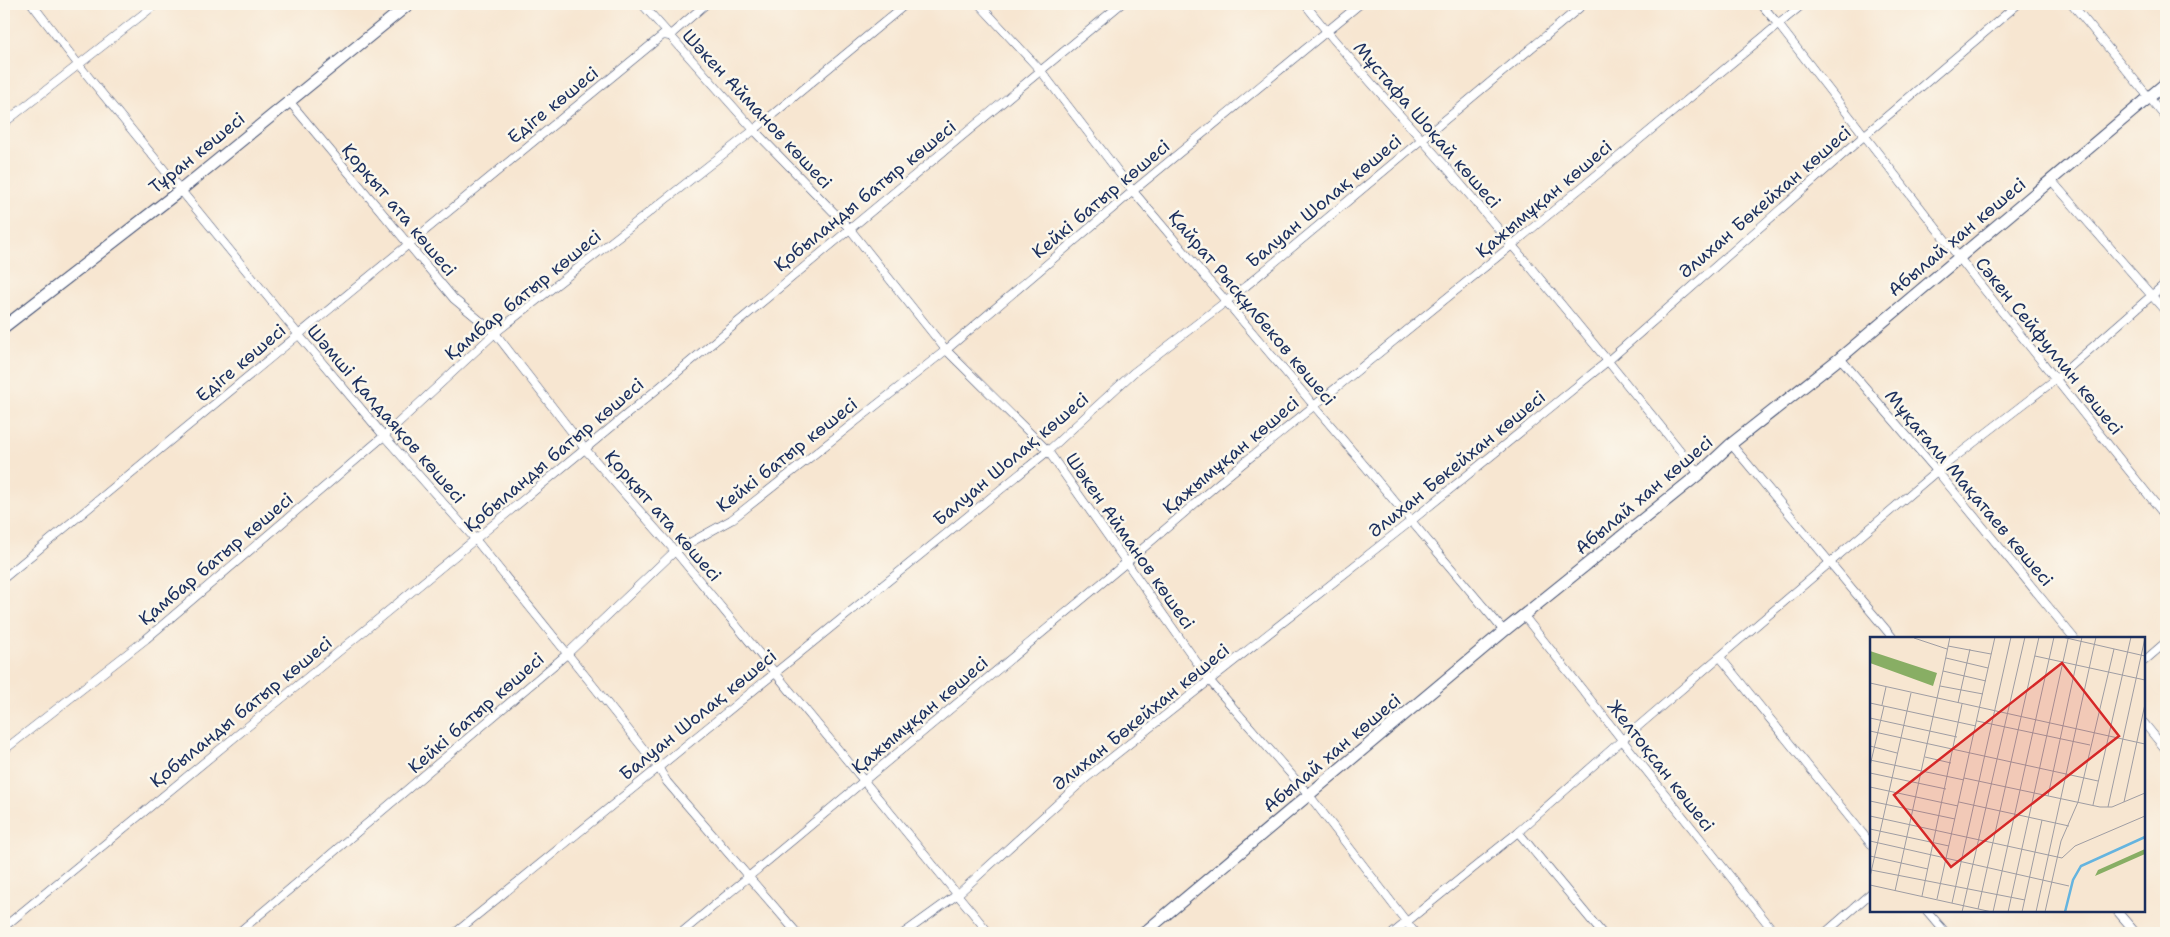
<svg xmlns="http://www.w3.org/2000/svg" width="2170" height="937" font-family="'Shantell Sans',sans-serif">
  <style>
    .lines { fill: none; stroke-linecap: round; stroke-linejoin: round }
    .street-casing { stroke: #3c4a6f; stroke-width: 9 }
    .secondary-casing { stroke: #3c4a6f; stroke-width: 13 }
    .street { stroke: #fff; stroke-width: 8 }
    .secondary { stroke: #fff; stroke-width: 11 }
    .labels { text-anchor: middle; stroke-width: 5; stroke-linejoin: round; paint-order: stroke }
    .street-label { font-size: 18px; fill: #1b2f5e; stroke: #fbf7ec }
    .inset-river { fill: none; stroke: #65b4df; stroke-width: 2.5 }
    .inset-road { fill: none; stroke: #9f9da3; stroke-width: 1 }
    .view { fill: #d62828; fill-opacity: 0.15; stroke: #d62828; stroke-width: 2.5 }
    .inset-edge { fill: none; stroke: #1b2f5e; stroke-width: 2.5 }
  </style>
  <rect width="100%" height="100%" fill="#fbf7ec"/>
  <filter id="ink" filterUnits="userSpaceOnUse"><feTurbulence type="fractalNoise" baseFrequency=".02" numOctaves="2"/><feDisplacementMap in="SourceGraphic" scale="10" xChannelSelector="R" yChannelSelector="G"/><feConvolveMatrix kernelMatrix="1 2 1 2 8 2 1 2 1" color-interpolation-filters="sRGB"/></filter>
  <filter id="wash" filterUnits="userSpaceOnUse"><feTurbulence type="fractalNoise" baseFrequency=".0096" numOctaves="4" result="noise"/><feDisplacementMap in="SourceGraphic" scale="20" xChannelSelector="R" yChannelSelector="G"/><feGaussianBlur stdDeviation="1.12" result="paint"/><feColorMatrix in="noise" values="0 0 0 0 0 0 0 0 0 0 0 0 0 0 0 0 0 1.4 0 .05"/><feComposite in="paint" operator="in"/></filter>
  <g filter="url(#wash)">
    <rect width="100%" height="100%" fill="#f7e6d1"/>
  </g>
  <g filter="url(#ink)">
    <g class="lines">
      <defs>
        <g id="street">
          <path d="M32 4 78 64 298 334 384 436 475 539 595 688 658 767 667 782 797 933"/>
          <path d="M642 4 754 130 849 228 946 350 1048 451 1210 681 1309 795 1415 933"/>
          <path d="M979 4 1041 71 1133 191 1504 631"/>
          <path d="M1305 4C1349 61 1399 113 1446 167 1532 268 1616 370 1699 474"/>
          <path d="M1761 4 1778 24 1971 273 2166 517"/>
          <path d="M2072 4 2166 118"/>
          <path d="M289 101 454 299 495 333 585 449 675 551 989 933"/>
          <path d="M4 123 156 4"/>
          <path d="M2052 181 2166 312"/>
          <path d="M1840 358 1937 471 2074 638"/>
          <path d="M1731 444 1893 638"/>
          <path d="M4 578C224 397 442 215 663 35L669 36 706 4"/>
          <path d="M1524 616 1775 933"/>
          <path d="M1720 657 1871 844"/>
          <path d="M2144 661 2166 642"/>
          <path d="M2144 723 2166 750"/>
          <path d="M4 750 146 639 384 436 495 333 754 130 906 4"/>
          <path d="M1518 832 1602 933"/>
          <path d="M1927 911 1946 933"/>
          <path d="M2117 911 2136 933"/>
          <path d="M4 927 585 449 1121 4"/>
          <path d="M238 933 567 654 675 551 731 520 946 350 1133 191 1360 4"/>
          <path d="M455 933 1048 451 1133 373 1246 286 1584 4"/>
          <path d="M681 933 1127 562 1220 482 1512 245 1803 4"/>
          <path d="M904 933 958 894 1086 778 1411 521 1609 360 1865 135 2018 4"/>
          <path d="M1393 933 1518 832 1621 741 1937 471 2056 379 2166 283"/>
          <path d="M1825 933 1871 893"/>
        </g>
        <g id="secondary">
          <path d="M4 327 182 189 409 4"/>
          <path d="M1144 933 1504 631 1699 474 1731 444 1840 358 2166 83"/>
        </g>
      </defs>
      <use href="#street" class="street-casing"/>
      <use href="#secondary" class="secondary-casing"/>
      <use href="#street" class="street"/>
      <use href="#secondary" class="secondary"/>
    </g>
  </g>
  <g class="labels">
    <g class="street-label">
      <text transform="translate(553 105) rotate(-39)" y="6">Едіге көшесі</text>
      <text transform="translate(757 109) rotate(47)" y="6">Шәкен Айманов көшесі</text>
      <text transform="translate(1427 125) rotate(49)" y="6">Мұстафа Шоқай көшесі</text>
      <text transform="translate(197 153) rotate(-39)" y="6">Тұран көшесі</text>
      <text transform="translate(865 196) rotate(-39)" y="6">Қобыланды батыр көшесі</text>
      <text transform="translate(1101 199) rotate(-40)" y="6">Кейкі батыр көшесі</text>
      <text transform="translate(1544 199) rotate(-40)" y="6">Қажымұқан көшесі</text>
      <text transform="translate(1324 201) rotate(-40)" y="6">Балуан Шолақ көшесі</text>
      <text transform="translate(1765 202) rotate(-41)" y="6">Әлихан Бөкейхан көшесі</text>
      <text transform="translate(399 210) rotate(50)" y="6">Қорқыт ата көшесі</text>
      <text transform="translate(1957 237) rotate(-40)" y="6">Абылай хан көшесі</text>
      <text transform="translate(523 295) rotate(-39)" y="6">Қамбар батыр көшесі</text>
      <text transform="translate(1252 308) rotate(50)" y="6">Қайрат Рысқұлбеков көшесі</text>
      <text transform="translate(2049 346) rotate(51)" y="6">Сәкен Сейфуллин көшесі</text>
      <text transform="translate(241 363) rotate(-40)" y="6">Едіге көшесі</text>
      <text transform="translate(386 414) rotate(49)" y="6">Шәмші Қалдаяқов көшесі</text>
      <text transform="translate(554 455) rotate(-40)" y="6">Қобыланды батыр көшесі</text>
      <text transform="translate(787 455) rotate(-38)" y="6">Кейкі батыр көшесі</text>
      <text transform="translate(1231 455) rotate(-40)" y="6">Қажымұқан көшесі</text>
      <text transform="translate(1011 459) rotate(-40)" y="6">Балуан Шолақ көшесі</text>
      <text transform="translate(1457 464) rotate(-39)" y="6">Әлихан Бөкейхан көшесі</text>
      <text transform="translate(1969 488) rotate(50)" y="6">Мұқағали Мақатаев көшесі</text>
      <text transform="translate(1644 495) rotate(-40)" y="6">Абылай хан көшесі</text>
      <text transform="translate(663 516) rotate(49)" y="6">Қорқыт ата көшесі</text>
      <text transform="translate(1130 541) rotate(55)" y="6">Шәкен Айманов көшесі</text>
      <text transform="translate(216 559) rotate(-40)" y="6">Қамбар батыр көшесі</text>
      <text transform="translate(241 712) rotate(-39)" y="6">Қобыланды батыр көшесі</text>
      <text transform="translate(476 713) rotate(-41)" y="6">Кейкі батыр көшесі</text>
      <text transform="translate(698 715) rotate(-39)" y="6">Балуан Шолақ көшесі</text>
      <text transform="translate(920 715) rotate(-40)" y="6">Қажымұқан көшесі</text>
      <text transform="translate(1141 717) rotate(-39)" y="6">Әлихан Бөкейхан көшесі</text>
      <text transform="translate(1332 753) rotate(-40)" y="6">Абылай хан көшесі</text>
      <text transform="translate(1661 766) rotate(52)" y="6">Желтоқсан көшесі</text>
    </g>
  </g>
  <g transform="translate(1870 637)">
    <rect width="275" height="275" fill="#f7e6d1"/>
    <path d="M0 14 67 36 63 49 0 26ZM275 212V217L225 239 228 233Z" fill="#88ae64"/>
    <path class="inset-river" d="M195 275 203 243 211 229 275 200"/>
    <path class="inset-road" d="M38 0H66M80 0 73 34 116 44M192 0 275 19M44 1 77 12M78 9 121 17M165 19 275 43M76 21 118 31M0 46 275 107M70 49 113 57M0 66 106 89M88 66 100 12M12 68 16 50M0 81 87 100M107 84 220 108M0 94 228 144M0 109 27 116M55 120 81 126M0 123 94 143M0 129 14 69M0 136 76 152M94 141 230 170H242L275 156M0 150 88 169M178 159 212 0M0 164 85 182M89 165 199 189M254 165 275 67M223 168 261 0M238 170 275 1M0 179 192 221 205 209 275 179M0 192 79 209M0 204 199 249M0 219 58 232M1 233 155 263M0 240 41 56M0 248 122 275M25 254 73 34M52 259 92 67M67 262 125 0M82 266 141 0M108 272 169 0M92 275 155 0M123 275 184 0M138 275 198 2M152 275 172 183M166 275 226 0M175 275 191 204 208 165 244 12"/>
    <path class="view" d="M192 26 249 99 81 230 24 158Z"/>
    <rect width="275" height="275" class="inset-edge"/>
  </g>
  <rect width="2170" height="937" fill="none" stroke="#fbf7ec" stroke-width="20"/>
</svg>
